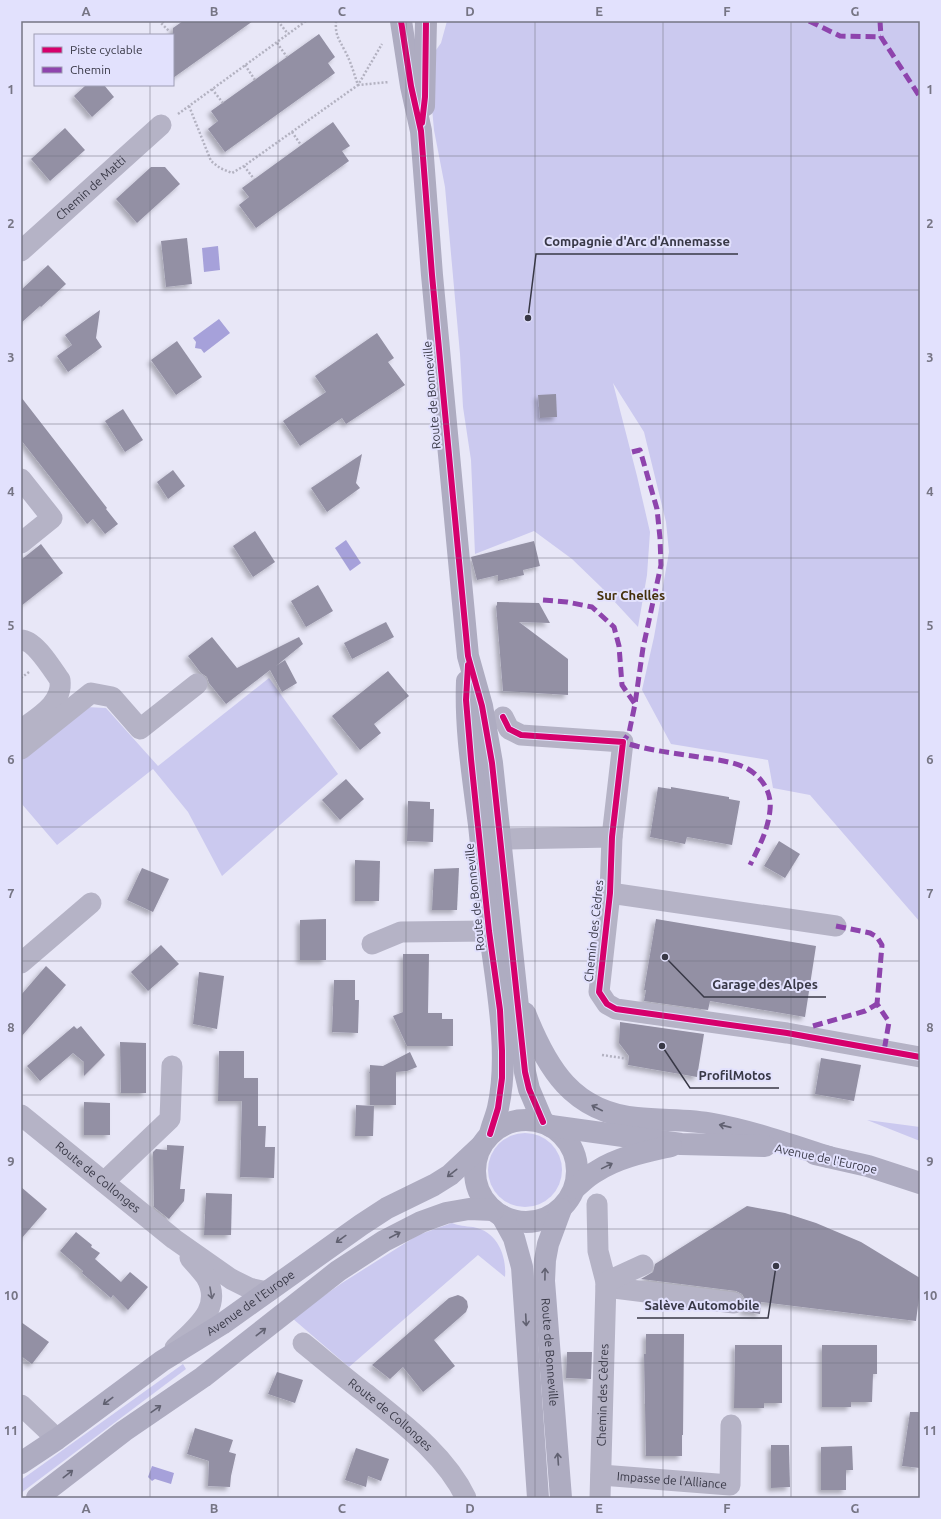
<svg xmlns="http://www.w3.org/2000/svg" width="941" height="1519" font-family="Ubuntu,sans-serif">
  <style>
    .green { fill: #cbc9ef }
    .water { fill: #a6a1da }
    .building { fill: #9390a4; filter: url(#shadow) }
    .lines { fill: none; stroke-linecap: round; stroke-linejoin: round }
    .path { stroke: #b3b2c1; stroke-width: 2.5; stroke-dasharray: 2 2; stroke-linecap: butt }
    .minor { stroke: #b5b3c6; stroke-width: 21 }
    .major { stroke: #aeacc1; stroke-width: 22 }
    .quiet { stroke: #8e44ad; stroke-width: 5; stroke-dasharray: 10 5; stroke-linecap: butt }
    .cycleway-casing { stroke: #e2e1fd; stroke-width: 8 }
    .cycleway { stroke: #d6006c; stroke-width: 6 }
    .oneway { stroke: #616171 }
    .oneway2 { stroke: #6a6979 }
    .grid { fill: none; stroke: #767584; stroke-width: 1; stroke-opacity: 0.55 }
    .labels { text-anchor: middle; stroke-width: 4; stroke-linejoin: round; paint-order: stroke }
    .street-label { font-size: 12px; fill: #383846; stroke: #e2e1fd }
    .neighbourhood-label { font-size: 13px; font-weight: bold; fill: #45300a; stroke: #e2e1fd }
    .leader { fill: none; stroke: #383846; stroke-width: 1.5 }
    .callout-dot { fill: #383846; stroke: #e2e1fd; stroke-width: 1.5 }
    .callout-label { font-size: 13px; text-anchor: middle; font-weight: bold; fill: #383846; stroke: #e2e1fd; stroke-width: 4; stroke-linejoin: round; paint-order: stroke }
    .neatline { fill: none; stroke: #767584; stroke-width: 1.5 }
    .grid-label { font-size: 13px; text-anchor: middle; font-weight: bold; fill: #767584 }
  </style>
  <defs>
    <filter id="shadow"><feDropShadow dx="-3.5" dy="3.5" stdDeviation="2" flood-color="#0004"/></filter>
  </defs>
  <rect width="100%" height="100%" fill="#e8e7f7"/>
  <g class="green">
    <path d="M447 21H920V922L810 795 773 788 768 760 671 744 642 690 654 637 669 552 666 522 644 432 613 383 637 476 650 532 647 575 638 627 601 587 572 559 534 531 475 554 471 460 463 407 460 354 445 187 434 130 429 76 436 50 441 43Z"/>
    <path d="M269 678 338 774 222 876 188 812 153 769 57 845 21 803V760L86 707 106 708 158 766Z"/>
    <path d="M867 1120 920 1127V1141Z"/>
    <circle cx="525" cy="1170" r="37"/>
    <path d="M452 1223C459 1226 465 1226 473 1227 497 1231 507 1256 505 1277L478 1255 349 1367 292 1318 342 1283 418 1235Z"/>
    <path d="M183 1364 186 1369 21 1493V1480Z"/>
  </g>
  <g class="water">
    <path d="M218 246 220 270 204 272 202 248Z"/>
    <path d="M219 319 230 333 204 353 201 349 195 348 196 342 193 338Z"/>
    <path d="M346 540 361 563 350 571 335 548Z"/>
    <path d="M152 1466 174 1473 171 1484 155 1479 152 1481 148 1477Z"/>
  </g>
  <g class="building">
    <path d="M183 21H253L173 78V28Z"/>
    <path d="M319 34 335 57 328 63 335 73 225 152 208 129 218 121 211 111Z"/>
    <path d="M86 85H104L114 97 92 117 74 96Z"/>
    <path d="M333 122 350 146 342 151 349 161 256 228 239 205 249 197 242 188Z"/>
    <path d="M65 128 85 150 50 181 31 159Z"/>
    <path d="M151 167H165L180 184 137 223 116 199Z"/>
    <path d="M187 238 192 284 166 287 161 241Z"/>
    <path d="M48 265 66 284 41 307 40 306 21 323V290Z"/>
    <path d="M100 310 96 338 102 347 68 372 57 356 72 345 65 335Z"/>
    <path d="M377 333 394 358 388 362 405 385 346 424 342 418 300 446 283 421 326 392 315 376Z"/>
    <path d="M177 341 202 377 176 395 151 360Z"/>
    <path d="M556 394 557 417 540 418 538 395Z"/>
    <path d="M21 397 107 508 106 509 118 524 105 534 93 519 87 524 21 440Z"/>
    <path d="M123 409 143 440 125 452 105 421Z"/>
    <path d="M362 454 356 483 360 488 327 512 311 488Z"/>
    <path d="M173 470 185 486 168 499 157 482Z"/>
    <path d="M255 531 275 562 253 577 233 546Z"/>
    <path d="M534 541 540 566 523 570 524 575 498 581V575L477 580 471 557Z"/>
    <path d="M41 544 63 573 21 606V560Z"/>
    <path d="M318 585 333 611 306 627 291 601Z"/>
    <path d="M497 602 539 603 550 623 519 622 568 659V695L503 691 496 605 497 606Z"/>
    <path d="M386 622 394 637 352 659 344 643Z"/>
    <path d="M212 637 237 668 299 637 303 644 276 666 285 660 297 683 282 692 270 670 226 704 209 683 207 677 201 673 188 656Z"/>
    <path d="M388 671 409 696 374 724 381 733 360 750 332 716Z"/>
    <path d="M346 779 364 799 340 820 322 800Z"/>
    <path d="M658 787 671 789V787L729 797V799L740 801 732 845 687 837 685 844 650 837Z"/>
    <path d="M408 801 430 802V809H434L433 842 407 841Z"/>
    <path d="M779 841 800 854 785 878 764 866Z"/>
    <path d="M355 860 380 861 379 901H355Z"/>
    <path d="M142 868 169 879 153 912 127 900Z"/>
    <path d="M459 868 457 910H432L434 869Z"/>
    <path d="M326 919V960H300V920Z"/>
    <path d="M656 919 816 946 805 1017 710 1001 708 1010 644 1001 646 990H644Z"/>
    <path d="M161 945 179 964 148 991 131 972Z"/>
    <path d="M403 954H429L428 1013H442V1019H453V1046H407L393 1016 403 1012Z"/>
    <path d="M46 966 66 985 21 1037V995Z"/>
    <path d="M199 972 224 976 217 1029 193 1024Z"/>
    <path d="M334 980H355V1000H359L358 1033 332 1032Z"/>
    <path d="M620 1022 704 1034 697 1077 628 1065 629 1056 619 1043Z"/>
    <path d="M74 1026 77 1029 81 1026 105 1055 84 1076V1062L73 1053 40 1081 27 1066Z"/>
    <path d="M120 1042 146 1043V1093H121Z"/>
    <path d="M219 1051H244V1078H258V1126H266L265 1147H275L274 1178 240 1177 242 1101H218Z"/>
    <path d="M410 1052 417 1067 407 1071 396 1072V1105H370V1073H368L370 1072V1065L383 1066Z"/>
    <path d="M821 1058 861 1065 854 1101 815 1094Z"/>
    <path d="M84 1102 110 1103V1135H84Z"/>
    <path d="M356 1105 374 1106 373 1136H355Z"/>
    <path d="M167 1145 184 1146 180 1189H185L184 1201 169 1219 154 1207 153 1152 156 1149 167 1150Z"/>
    <path d="M21 1187 47 1209 21 1239Z"/>
    <path d="M206 1193 232 1194 231 1235H204Z"/>
    <path d="M747 1206 785 1213 816 1223 861 1242 920 1278V1290L916 1321 761 1302 760 1314 742 1311 746 1305 745 1299 742 1294 736 1291 641 1279 653 1272 655 1264Z"/>
    <path d="M76 1232 92 1245 91 1247 100 1253 95 1259 121 1282 130 1272 148 1287 128 1310 113 1295 111 1298 82 1273 83 1271 60 1251Z"/>
    <path d="M458 1295 463 1297 467 1301 468 1307 466 1312 434 1340 455 1366 423 1392 403 1367 390 1379 372 1365 449 1298Z"/>
    <path d="M21 1322 49 1342 32 1364 21 1356Z"/>
    <path d="M646 1334H684L683 1435H682V1456H646L644 1354H646Z"/>
    <path d="M735 1345H782V1403H764V1408H734Z"/>
    <path d="M822 1345H877V1374H873L872 1402H851V1407H822Z"/>
    <path d="M567 1352H592L591 1379 566 1378Z"/>
    <path d="M277 1372 303 1380 295 1403 268 1394Z"/>
    <path d="M910 1412H920V1468L902 1466Z"/>
    <path d="M195 1428 233 1440 229 1452 236 1454 231 1476 230 1487 208 1486 209 1461 187 1454Z"/>
    <path d="M771 1445H789L790 1487 771 1488Z"/>
    <path d="M852 1446 853 1470H846V1490H821V1447Z"/>
    <path d="M356 1448 389 1459 381 1481 368 1476 366 1487 345 1480Z"/>
  </g>
  <g class="lines">
    <g class="path">
      <path d="M164 21 161 23 169 31"/>
      <path d="M278 21 288 34"/>
      <path d="M336 21C335 36 339 39 345 51 351 62 354 74 358 85L389 82"/>
      <path d="M277 43 287 57"/>
      <path d="M245 65 255 80"/>
      <path d="M212 89 223 103"/>
      <path d="M189 106 211 161 220 168 232 173 244 166 358 85 382 44"/>
      <path d="M178 114 306 21"/>
      <path d="M292 132 301 145"/>
      <path d="M244 166 254 179"/>
      <path d="M21 678 29 672"/>
      <path d="M602 1055 629 1059"/>
    </g>
    <g class="minor">
      <path id="s1" d="M21 251 161 125"/>
      <path d="M21 479 52 518 21 543"/>
      <path d="M21 640C35 640 52 669 60 680 63 704 38 717 21 730"/>
      <path d="M503 717 509 729 521 735 623 742 612 837 610 893 599 992 607 1004 616 1009 787 1033 920 1057"/>
      <path d="M21 749 91 693 112 697 140 729 197 684"/>
      <path d="M501 839 612 837"/>
      <path d="M610 893 836 926"/>
      <path d="M372 944 401 932 489 931"/>
      <path d="M21 963 91 903"/>
      <path id="s2" d="M21 1115 174 1239 231 1279 249 1288 262 1291H269"/>
      <path d="M104 1182 170 1119 172 1066"/>
      <path d="M597 1204 598 1251 606 1282"/>
      <path d="M606 1287 734 1303"/>
      <path id="s3" d="M303 1343C324 1360 344 1377 365 1393 402 1423 445 1454 466 1498"/>
      <path d="M175 1348C195 1328 224 1308 206 1277 201 1270 195 1264 190 1258"/>
      <path d="M21 1405 57 1439"/>
      <path id="s4" d="M601 1475 730 1485 731 1425"/>
      <path id="s5" d="M600 1498 606 1282 643 1265"/>
    </g>
    <g class="major">
      <path d="M401 21 411 86 421 131 432 275 468 656 482 706 492 763 525 1072 529 1089 543 1122"/>
      <path d="M424 106 426 21"/>
      <path d="M467 681C465 729 473 777 479 825 483 861 485 898 490 934 497 988 510 1054 498 1108 496 1117 492 1125 490 1134"/>
      <path d="M525 1013C547 1069 573 1112 637 1118 663 1121 688 1119 713 1124 752 1131 791 1145 829 1157"/>
      <circle cx="526" cy="1171" r="51"/>
      <path d="M551 1126 681 1144 765 1146"/>
      <path d="M815 1154 868 1166 920 1183"/>
      <path d="M575 1188C582 1182 589 1175 597 1171 619 1157 645 1152 671 1146"/>
      <path id="s6" d="M561 1209 548 1244 545 1260 544 1281 561 1498"/>
      <path d="M502 1216 514 1238 522 1267 538 1498"/>
      <path id="s7" d="M21 1463 57 1439 162 1361 222 1324 361 1225 387 1208 434 1185 450 1175 481 1146"/>
      <path d="M37 1498 124 1431 203 1377 338 1271 384 1241 421 1222 446 1213 469 1209 493 1210"/>
    </g>
    <g class="quiet">
      <path d="M809 21 840 36 881 37"/>
      <path d="M880 21 881 37 920 97"/>
      <path d="M632 452 640 450 657 509 660 538 661 565 643 648 635 704 629 733 623 742C648 751 677 753 704 758 719 760 735 762 748 769 763 778 772 793 770 810 768 830 759 847 750 865"/>
      <path d="M543 600 567 602 592 607 614 627 619 646 622 685 635 704"/>
      <path d="M836 926 870 933 877 937 882 945 877 1004 889 1022 884 1051"/>
      <path d="M813 1026 865 1011 877 1004"/>
    </g>
    <defs>
      <g id="cycleway">
        <path d="M401 21 411 86 421 131 432 275 468 656 482 706 492 763 525 1072 529 1089 543 1122"/>
        <path d="M422 123 425 97 426 21"/>
        <path d="M468 665 466 700 471 759 489 931 500 1010 502 1051V1078L498 1108 490 1134"/>
        <path d="M503 717 509 729 521 735 623 742 612 837 610 893 599 992 607 1004 616 1009 787 1033 920 1057"/>
      </g>
    </defs>
    <use href="#cycleway" class="cycleway-casing"/>
    <use href="#cycleway" class="cycleway"/>
  </g>
  <defs><path id="oneway-shaft" d="M-6 0H5M1.5-3L5.5 0L1.5 3" fill="none" stroke-width="1.6" stroke-linecap="round" stroke-linejoin="round"/></defs>
  <g class="oneway">
    <use href="#oneway-shaft" transform="translate(597 1108) rotate(-153)"/>
    <use href="#oneway-shaft" transform="translate(725 1126) rotate(-167)"/>
    <use href="#oneway-shaft" transform="translate(607 1166) rotate(-26)"/>
    <use href="#oneway-shaft" transform="translate(452 1173) rotate(142)"/>
    <use href="#oneway-shaft" transform="translate(395 1235) rotate(-28)"/>
    <use href="#oneway-shaft" transform="translate(341 1239) rotate(144)"/>
    <use href="#oneway-shaft" transform="translate(545 1274) rotate(-89)"/>
    <use href="#oneway-shaft" transform="translate(526 1320) rotate(87)"/>
    <use href="#oneway-shaft" transform="translate(261 1332) rotate(-38)"/>
    <use href="#oneway-shaft" transform="translate(108 1401) rotate(143)"/>
    <use href="#oneway-shaft" transform="translate(156 1409) rotate(-35)"/>
    <use href="#oneway-shaft" transform="translate(558 1459) rotate(-94)"/>
    <use href="#oneway-shaft" transform="translate(68 1474) rotate(-38)"/>
  </g>
  <use class="oneway2" href="#oneway-shaft" transform="translate(211 1293) rotate(80)"/>
  <path class="grid" d="M150 21V35M278 21V1498M406 21V1498M535 21V1498M663 21V1498M791 21V1498M150 85V1498M21 156H920M21 290H920M21 424H920M21 558H920M21 692H920M21 827H920M21 961H920M21 1095H920M21 1229H920M21 1363H920"/>
  <g class="labels">
    <g class="street-label">
      <text dy="4" stroke="none"><textPath href="#s1" startOffset="94">Chemin de Matti</textPath></text>
      <text transform="translate(432 395) rotate(-95)" y="4">Route de Bonneville</text>
      <text transform="translate(475 897) rotate(-96)" y="4">Route de Bonneville</text>
      <text transform="translate(594 931) rotate(-84)" y="4">Chemin des Cèdres</text>
      <text transform="translate(826 1159) rotate(12)" y="4">Avenue de l'Europe</text>
      <text dy="4" stroke="none"><textPath href="#s2" startOffset="99">Route de Collonges</textPath></text>
      <text dy="4" stroke="none"><textPath href="#s7" startOffset="280">Avenue de l'Europe</textPath></text>
      <text dy="4" stroke="none"><textPath href="#s6" startOffset="146">Route de Bonneville</textPath></text>
      <text dy="4" stroke="none"><textPath href="#s5" startOffset="103">Chemin des Cèdres</textPath></text>
      <text dy="4" stroke="none"><textPath href="#s3" startOffset="113">Route de Collonges</textPath></text>
      <text dy="4" stroke="none"><textPath href="#s4" startOffset="71">Impasse de l'Alliance</textPath></text>
    </g>
    <g class="neighbourhood-label">
      <text x="631" y="600">Sur Chelles</text>
    </g>
  </g>
  <path class="leader" d="M528 318L536 254H738M665 957L704 997H826M662 1046L690 1088H779M776 1266L768 1318H637"/>
  <g class="callout-dot">
    <circle cx="528" cy="318" r="4"/>
    <circle cx="665" cy="957" r="4"/>
    <circle cx="662" cy="1046" r="4"/>
    <circle cx="776" cy="1266" r="4"/>
  </g>
  <g class="callout-label">
    <text x="637" y="246">Compagnie d'Arc d'Annemasse</text>
    <text x="765" y="989">Garage des Alpes</text>
    <text x="735" y="1080">ProfilMotos</text>
    <text x="702" y="1310">Salève Automobile</text>
  </g>
  <rect width="941" height="1519" fill="none" stroke="#e2e1fd" stroke-width="44"/>
  <rect x="34" y="34" width="140" height="52" fill="#e2e1fd" stroke="#9e9db4"/>
  <rect x="42" y="47" width="20" height="6" fill="#d6006c" stroke="#9e9db4"/>
  <text x="70" y="54" font-size="12" fill="#383846">Piste cyclable</text>
  <rect x="42" y="67" width="20" height="6" fill="#8e44ad" stroke="#9e9db4"/>
  <text x="70" y="74" font-size="12" fill="#383846">Chemin</text>
  <rect x="22" y="22" width="897" height="1475" class="neatline"/>
  <g class="grid-label">
    <text x="86" y="16">A</text>
    <text x="214" y="16">B</text>
    <text x="342" y="16">C</text>
    <text x="470" y="16">D</text>
    <text x="599" y="16">E</text>
    <text x="727" y="16">F</text>
    <text x="855" y="16">G</text>
    <text x="11" y="94">1</text>
    <text x="930" y="94">1</text>
    <text x="11" y="228">2</text>
    <text x="930" y="228">2</text>
    <text x="11" y="362">3</text>
    <text x="930" y="362">3</text>
    <text x="11" y="496">4</text>
    <text x="930" y="496">4</text>
    <text x="11" y="630">5</text>
    <text x="930" y="630">5</text>
    <text x="11" y="764">6</text>
    <text x="930" y="764">6</text>
    <text x="11" y="898">7</text>
    <text x="930" y="898">7</text>
    <text x="11" y="1032">8</text>
    <text x="930" y="1032">8</text>
    <text x="11" y="1166">9</text>
    <text x="930" y="1166">9</text>
    <text x="11" y="1300">10</text>
    <text x="930" y="1300">10</text>
    <text x="11" y="1435">11</text>
    <text x="930" y="1435">11</text>
    <text x="86" y="1513">A</text>
    <text x="214" y="1513">B</text>
    <text x="342" y="1513">C</text>
    <text x="470" y="1513">D</text>
    <text x="599" y="1513">E</text>
    <text x="727" y="1513">F</text>
    <text x="855" y="1513">G</text>
  </g>
</svg>
